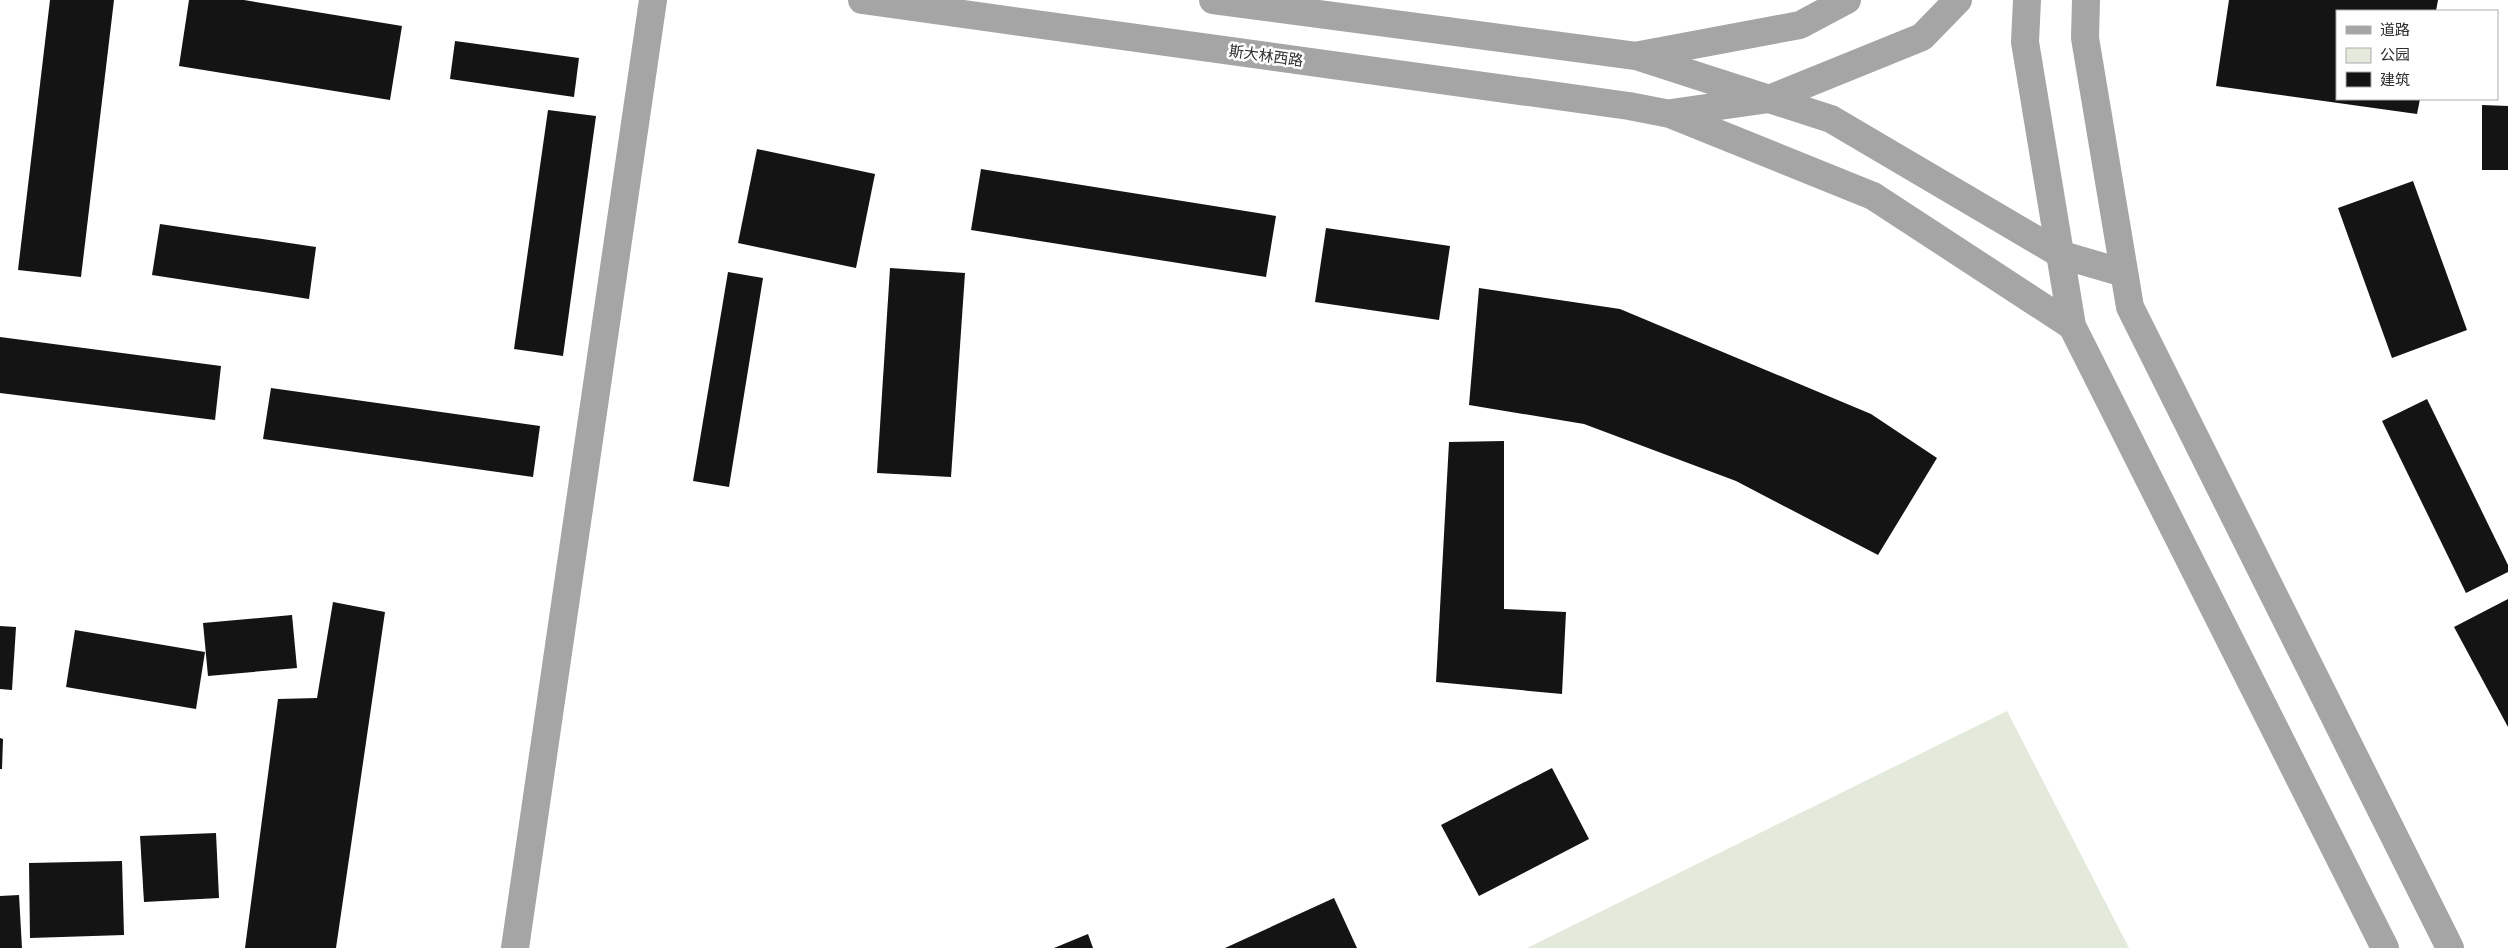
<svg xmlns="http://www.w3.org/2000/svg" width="2508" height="948" font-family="'Alegreya Sans','Noto Sans SC',sans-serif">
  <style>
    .green { fill: #e3eadb }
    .building { fill: #141414 }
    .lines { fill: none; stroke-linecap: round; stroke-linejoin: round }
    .major { stroke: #a5a5a5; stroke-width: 28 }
    .labels { text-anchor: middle; stroke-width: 5; stroke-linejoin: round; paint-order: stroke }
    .street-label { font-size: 15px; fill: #2d2d2d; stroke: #fff }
  </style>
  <rect width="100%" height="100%" fill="#fff"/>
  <path class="green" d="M2007 711 2129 948H1527Z"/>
  <g class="building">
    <path d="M50 0H114L81 277 18 270Z"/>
    <path d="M189 0H244L402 26 390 100 179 66Z"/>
    <path d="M2229 0H2438L2436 11H2337V99H2420L2417 114 2216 86Z"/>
    <path d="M455 41 579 58 574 97 450 79Z"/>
    <path d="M2482 105 2508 106V170H2482Z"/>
    <path d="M548 110 596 116 563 356 514 349Z"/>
    <path d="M757 149 875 174 856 268 738 243Z"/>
    <path d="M981 169 1276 216 1266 277 971 230Z"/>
    <path d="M2413 181 2467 330 2392 358 2338 208Z"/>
    <path d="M160 224 316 247 309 299 152 275Z"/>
    <path d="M1326 228 1450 246 1439 320 1315 302Z"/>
    <path d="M890 268 965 273 951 477 877 473Z"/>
    <path d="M728 272 763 278 729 487 693 481Z"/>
    <path d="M1479 288 1620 309 1871 414 1937 458 1878 555 1736 481 1584 424 1469 405Z"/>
    <path d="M0 337 221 366 215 420 0 393Z"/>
    <path d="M271 388 540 426 533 477 263 439Z"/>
    <path d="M2427 399 2508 565V572L2466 593 2382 421Z"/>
    <path d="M1504 441V609L1566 612 1562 694 1436 682 1449 442Z"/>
    <path d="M2508 599V727L2454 627Z"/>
    <path d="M333 602 385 612 336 948H245L278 699 317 698Z"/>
    <path d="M292 615 297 668 208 676 203 623Z"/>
    <path d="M0 626 16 627 12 690 0 689Z"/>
    <path d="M75 630 205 652 196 709 66 687Z"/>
    <path d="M0 738 3 739 2 769H0Z"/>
    <path d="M1552 768 1589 839 1479 896 1441 825Z"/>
    <path d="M216 833 219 898 144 902 140 836Z"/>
    <path d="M122 861 124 935 30 938 29 863Z"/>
    <path d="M19 895 22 948H0V896Z"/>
    <path d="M1334 898 1357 948H1225Z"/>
    <path d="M1088 934 1093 948H1054Z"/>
  </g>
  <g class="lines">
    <g class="major">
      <path d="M862 0 1629 106 1670 114 1873 196 2072 326"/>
      <path d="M1213 0 1636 56 1831 119 2062 255 2124 273"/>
      <path d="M2027 0 2025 42 2072 326 2385 948"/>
      <path d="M2086 0 2085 38 2130 307 2450 948"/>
      <path d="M1640 55 1800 25 1847 0"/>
      <path d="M1671 113 1769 99 1922 37 1958 0"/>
      <path d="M515 948 653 0"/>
    </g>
  </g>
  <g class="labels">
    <g class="street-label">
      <text transform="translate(1266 56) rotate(8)" y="5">斯大林西路</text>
    </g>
  </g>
  <rect x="2336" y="10" width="162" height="90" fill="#ffffff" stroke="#ababab"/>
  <rect x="2346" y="26" width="25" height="8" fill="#a5a5a5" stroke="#ababab"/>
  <text x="2380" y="35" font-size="15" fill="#2d2d2d">道路</text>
  <rect x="2346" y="48" width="25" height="15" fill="#e3eadb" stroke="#ababab"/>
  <text x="2380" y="60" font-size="15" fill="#2d2d2d">公园</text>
  <rect x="2346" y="72" width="25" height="15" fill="#141414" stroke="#ababab"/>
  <text x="2380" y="85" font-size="15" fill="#2d2d2d">建筑</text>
</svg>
